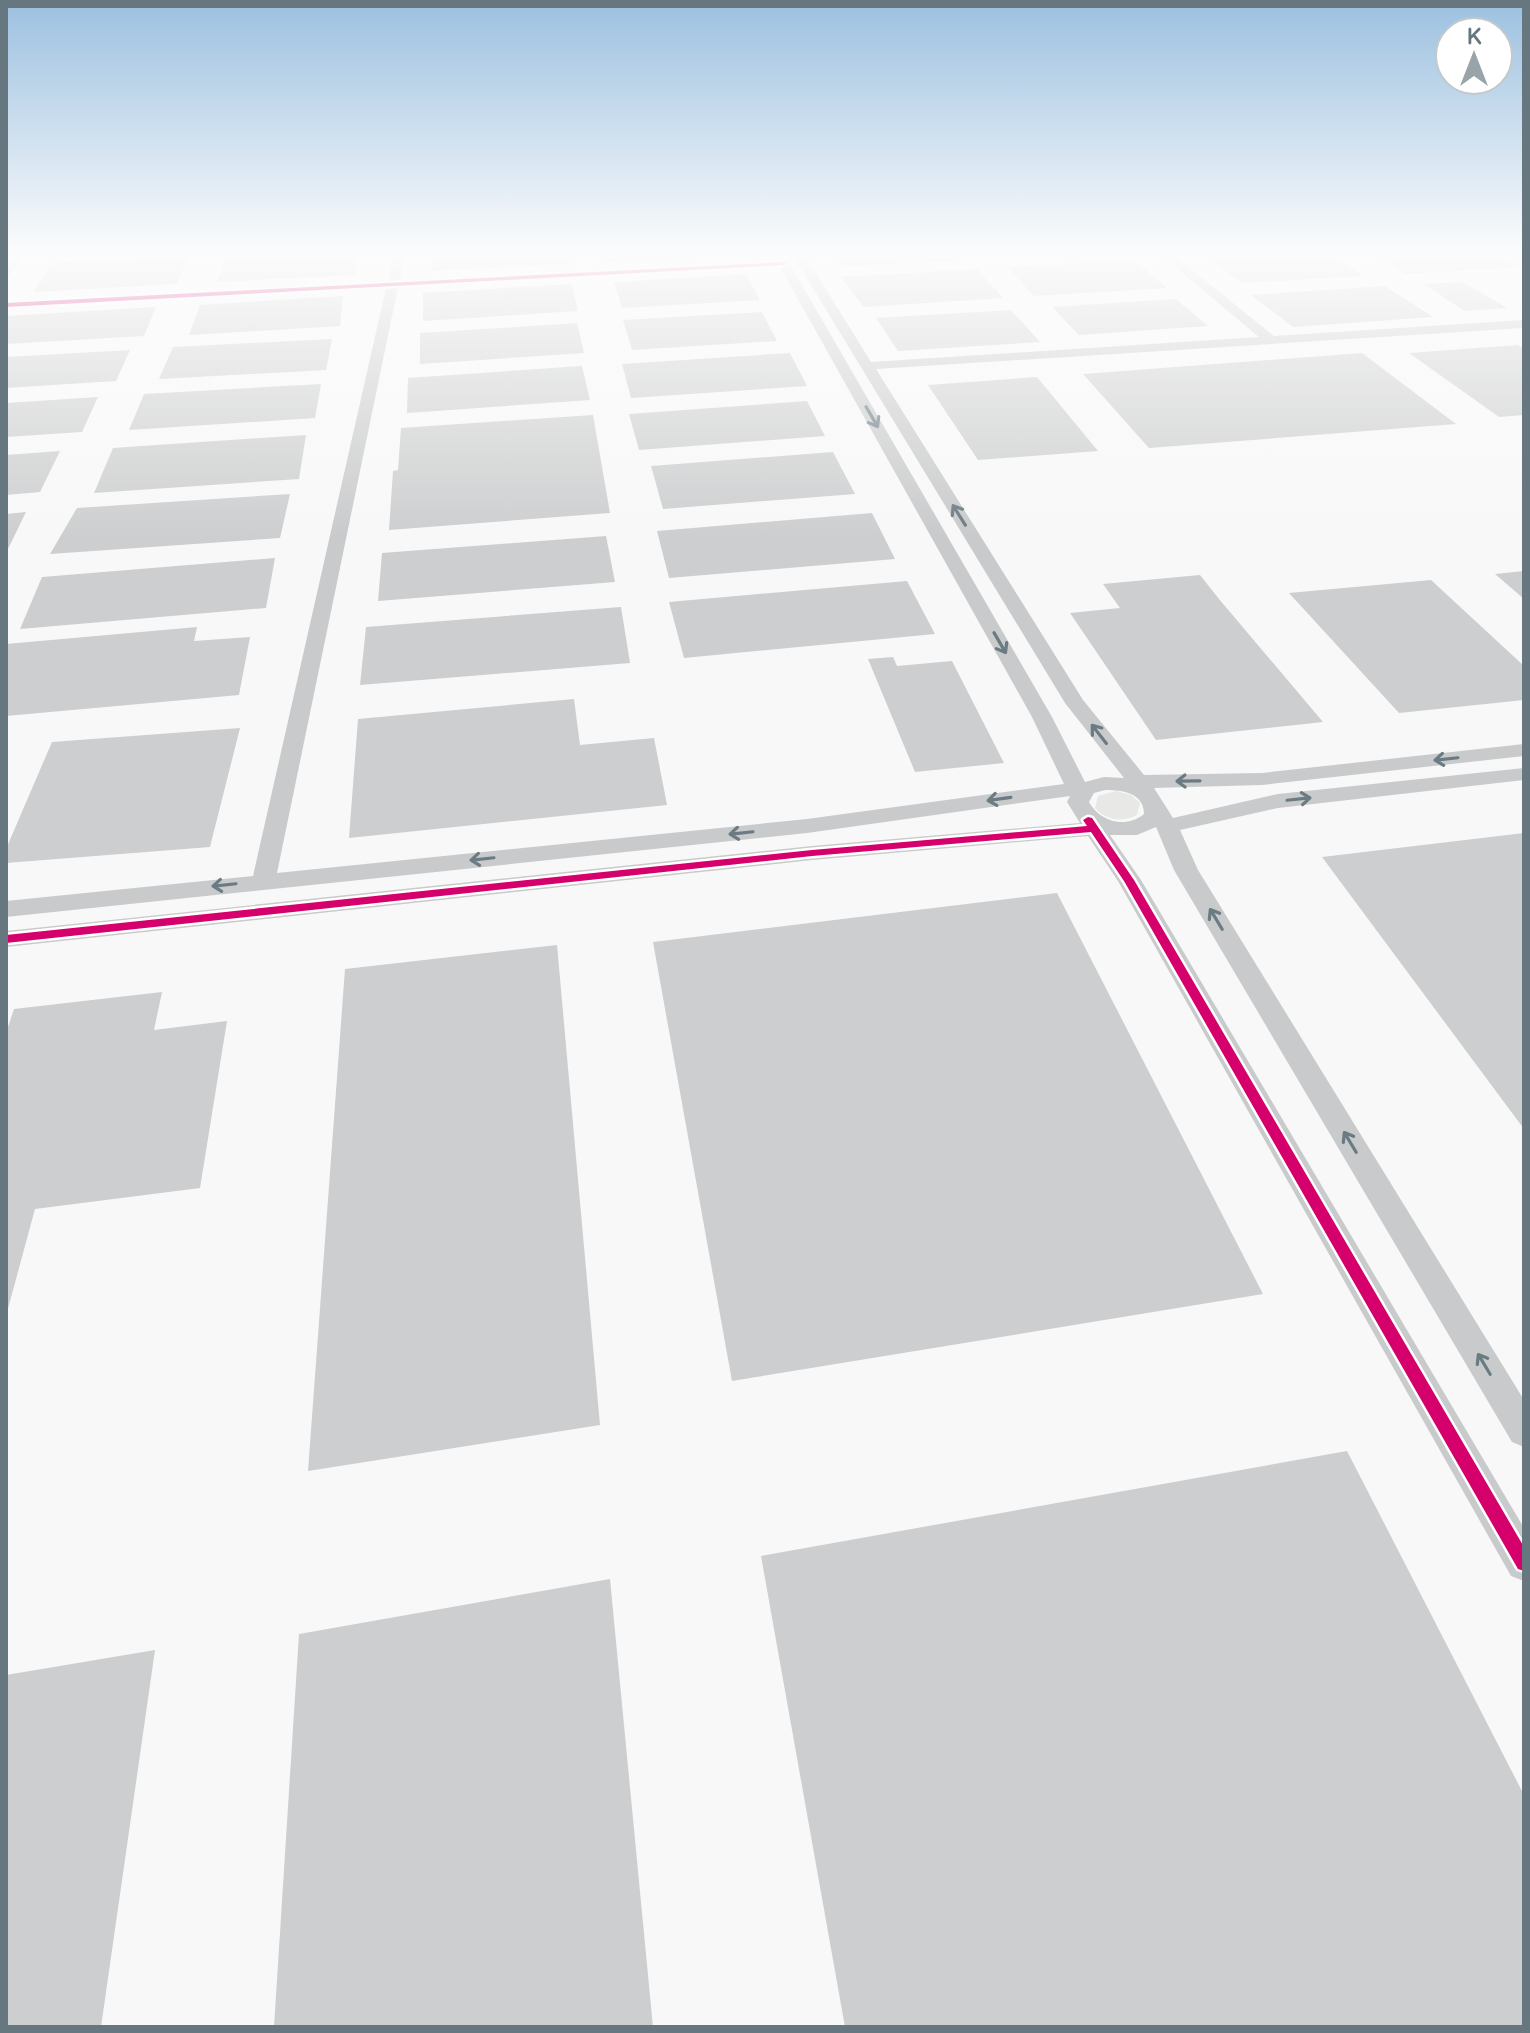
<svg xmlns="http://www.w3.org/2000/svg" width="1530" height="2033" font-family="'Varela Round',sans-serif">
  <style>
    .green { fill: #e8e9e6 }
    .building { fill: #cdcecf }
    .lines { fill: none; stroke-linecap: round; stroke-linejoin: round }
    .minor { fill: #c9cacb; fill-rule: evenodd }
    .cycleway-casing { stroke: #fff; stroke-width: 5 }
    .cycleway { fill: #d6006c; fill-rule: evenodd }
    .oneway { stroke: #6b7b83 }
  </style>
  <rect width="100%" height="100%" fill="#f8f8f8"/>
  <path class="green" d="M1116 791 1131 795 1140 803 1137 815C1122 823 1106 820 1095 808L1098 796Z"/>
  <g class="building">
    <path d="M358 252 355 275 217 282 227 253Z"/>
    <path d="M432 252H567L570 264 432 271Z"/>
    <path d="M598 252H744V255L601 262Z"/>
    <path d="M828 252H950L957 261 838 267Z"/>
    <path d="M1001 252H1050V254L1006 257Z"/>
    <path d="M1271 252H1327L1363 276 1242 283 1206 256Z"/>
    <path d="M1372 252H1488L1524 267 1405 274Z"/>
    <path d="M188 255 177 284 34 292 52 263Z"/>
    <path d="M1134 260 1167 288 1034 296 1007 267Z"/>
    <path d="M977 269 1003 298 864 307 840 277Z"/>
    <path d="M746 274 760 300 622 308 614 282Z"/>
    <path d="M1463 282 1507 308 1465 311 1423 284Z"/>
    <path d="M572 284 578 311 423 321V293Z"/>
    <path d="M1385 286 1433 317 1293 327 1251 295Z"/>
    <path d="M343 296 340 326 189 335 200 305Z"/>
    <path d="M1176 299 1208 326 1079 335 1052 307Z"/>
    <path d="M156 307 144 336 6 344V316Z"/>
    <path d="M1011 310 1040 342 898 351 876 318Z"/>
    <path d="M762 312 777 341 632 350 623 320Z"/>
    <path d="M577 323 584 353 420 364V333Z"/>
    <path d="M332 339 326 370 159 379 173 347Z"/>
    <path d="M1518 345 1524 349V415L1499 417 1409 353Z"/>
    <path d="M130 350 116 381 6 388V357Z"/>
    <path d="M790 353 807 386 631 398 622 364Z"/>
    <path d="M1362 353 1456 424 1149 448 1083 374Z"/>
    <path d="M582 366 590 400 407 413 408 378Z"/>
    <path d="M1037 377 1098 451 978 460 928 385Z"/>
    <path d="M321 384 315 418 129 430 144 394Z"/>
    <path d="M98 397 82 432 6 437V403Z"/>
    <path d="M807 401 825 436 639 450 629 414Z"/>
    <path d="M593 415 610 513 389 530 393 471 398 470 401 428Z"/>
    <path d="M306 435 299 479 94 493 113 448Z"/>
    <path d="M60 451 40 492 6 495V455Z"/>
    <path d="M833 452 855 494 663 509 651 466Z"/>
    <path d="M290 494 280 538 50 554 77 508Z"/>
    <path d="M26 512 6 553V514Z"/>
    <path d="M872 513 895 559 669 578 657 531Z"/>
    <path d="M606 536 615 582 378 601 382 553Z"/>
    <path d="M275 558 266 608 20 629 42 577Z"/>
    <path d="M1524 571V599L1495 574Z"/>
    <path d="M1200 575 1219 599 1323 722 1156 740 1070 613 1120 608 1103 584Z"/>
    <path d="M1431 580 1524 666V700L1399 713 1289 593Z"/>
    <path d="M907 581 935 634 684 658 669 602Z"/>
    <path d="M621 607 630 663 360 685 366 627Z"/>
    <path d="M197 627 194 641 250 637 239 695 6 716V644Z"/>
    <path d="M893 657 897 666 952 661 1004 763 915 772 868 659Z"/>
    <path d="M574 699 580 745 654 738 667 805 349 838 358 719Z"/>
    <path d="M240 728 210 847 6 863V849L52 742Z"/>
    <path d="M1524 833V1129L1322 857Z"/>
    <path d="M1057 893 1263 1294 732 1381 653 942Z"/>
    <path d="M557 945 600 1425 308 1471 345 969Z"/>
    <path d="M162 992 154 1030 227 1021 200 1188 35 1209 6 1316V1033L14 1009Z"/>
    <path d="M1347 1451 1524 1795V2027H845L761 1556Z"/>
    <path d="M610 1579 653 2027H274L299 1634Z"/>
    <path d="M155 1650 101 2027H6V1675Z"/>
  </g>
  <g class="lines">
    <g class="minor">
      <path d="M20 252H32L6 277V266Z"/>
      <path d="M394 252H406L400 280 788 261 1052 717 1085 782 1104 777 1124 778 1065 703 791 252H803L871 362 1259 337 1157 252H1170L1274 336 1524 320V328L876 369 1083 700 1144 775 1262 773 1524 744V756L1262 785 1154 788 1173 818 1278 794 1524 768V780L1278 808 1180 830 1198 870 1524 1400V1447L1512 1442 1174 870 1156 827 1137 835H1110L1141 880 1524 1528V1581L1511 1576 1118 881 1088 836 812 860 6 947V931L812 846 1080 823 1067 802 1070 796 807 833 6 917V901L253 876 386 288 6 309V301L388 281ZM780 267 1032 717 1064 784 807 819 277 873 398 287ZM1105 790C1123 790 1144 793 1144 814 1126 829 1100 822 1089 802L1094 793Z"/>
    </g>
    <defs>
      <g id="cycleway">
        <path d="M786 262 784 265 6 307V303Z"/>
        <path d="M1088 817 1092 818 1134 880 1524 1547V1571L1518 1569 1124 881 1091 832 812 856 6 943V935L812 850 1087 826 1083 820Z"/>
      </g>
    </defs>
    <use href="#cycleway" class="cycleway-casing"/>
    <use href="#cycleway" class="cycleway"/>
  </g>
  <defs><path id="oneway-shaft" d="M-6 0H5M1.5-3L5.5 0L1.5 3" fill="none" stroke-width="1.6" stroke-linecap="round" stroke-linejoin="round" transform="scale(2)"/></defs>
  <g class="oneway">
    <use href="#oneway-shaft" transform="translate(872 417) rotate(60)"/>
    <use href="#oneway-shaft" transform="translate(959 515) rotate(-122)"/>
    <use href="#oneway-shaft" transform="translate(1000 643) rotate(60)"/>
    <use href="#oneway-shaft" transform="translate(1099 734) rotate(-128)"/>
    <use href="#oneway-shaft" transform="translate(1446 759) rotate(174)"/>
    <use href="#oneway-shaft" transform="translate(1188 781) rotate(179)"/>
    <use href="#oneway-shaft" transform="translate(999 799) rotate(172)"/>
    <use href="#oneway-shaft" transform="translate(1299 799) rotate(-6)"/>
    <use href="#oneway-shaft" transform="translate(741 833) rotate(174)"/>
    <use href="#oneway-shaft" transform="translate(482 859) rotate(174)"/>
    <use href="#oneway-shaft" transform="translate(224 885) rotate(174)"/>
    <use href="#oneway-shaft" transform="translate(1216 919) rotate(-121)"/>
    <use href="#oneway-shaft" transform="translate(1350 1142) rotate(-121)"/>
    <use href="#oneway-shaft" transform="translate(1484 1364) rotate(-121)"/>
  </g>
  <linearGradient id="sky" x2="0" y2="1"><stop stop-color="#9cc0e0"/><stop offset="0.47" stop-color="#fcfcfc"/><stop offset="1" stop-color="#fcfcfc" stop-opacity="0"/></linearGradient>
  <rect width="1530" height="537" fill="url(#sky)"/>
  <rect width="1530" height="2033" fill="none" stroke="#66777f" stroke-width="16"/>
  <g transform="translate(1474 56)"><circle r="38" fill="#ffffff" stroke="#c2c9cc" stroke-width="2"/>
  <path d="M0-6L14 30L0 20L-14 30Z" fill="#99a4a9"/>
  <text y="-12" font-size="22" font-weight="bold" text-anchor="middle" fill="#66777f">K</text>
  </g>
</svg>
